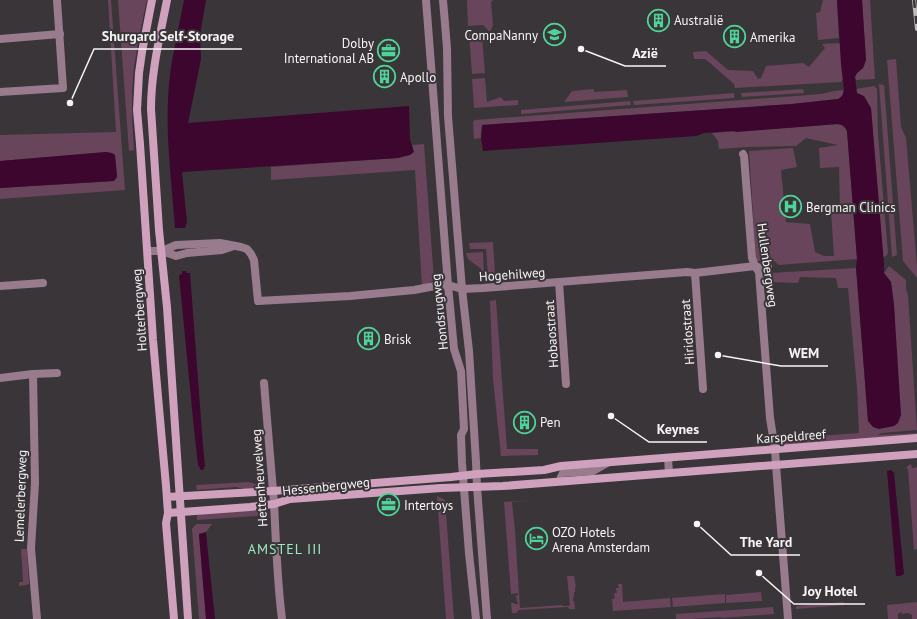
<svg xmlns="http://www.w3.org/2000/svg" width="917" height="619" font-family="'PT Sans',sans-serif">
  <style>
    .green { fill: #68455b }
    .water { fill: #3c062e }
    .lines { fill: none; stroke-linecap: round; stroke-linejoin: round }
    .minor { stroke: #987b8d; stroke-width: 8 }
    .tertiary { stroke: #987b8d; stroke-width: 8 }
    .secondary { stroke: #cfa1bd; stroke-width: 8 }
    .rail-casing { stroke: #bfbbbd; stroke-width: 4 }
    .rail { stroke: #3a3538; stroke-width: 2.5; stroke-dasharray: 8; stroke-linecap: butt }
    .labels { text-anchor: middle; stroke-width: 4; stroke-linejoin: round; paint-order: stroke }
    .poi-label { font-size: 13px; fill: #f7f4f6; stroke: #3a3538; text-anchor: start }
    .street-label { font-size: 13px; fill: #f7f4f6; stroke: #3a3538 }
    .neighbourhood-label { font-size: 14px; letter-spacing: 1px; fill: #98eac0; stroke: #3a3538 }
    .leader { fill: none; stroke: #f7f4f6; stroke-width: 1.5 }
    .callout-dot { fill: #f7f4f6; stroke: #3a3538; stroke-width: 1.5 }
    .callout-label { font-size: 14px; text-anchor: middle; font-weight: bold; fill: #f7f4f6; stroke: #3a3538; stroke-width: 4; stroke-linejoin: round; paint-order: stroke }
  </style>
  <rect width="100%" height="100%" fill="#3a3538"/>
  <g class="green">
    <path d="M108 0H111L125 190 0 199V188L114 181 117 177 115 155 106 152 0 161V135L116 132Z"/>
    <path d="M118 0H147C143 18 139 36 136 55 130 86 132 119 134 150L129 151Z"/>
    <path d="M467 0H493L491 2 493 25 490 32 483 25 468 26Z"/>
    <path d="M823 0H837L839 38 818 40 816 13 820 12Z"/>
    <path d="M862 0H870L875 79 856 80 855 77 857 73 863 68 866 60Z"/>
    <path d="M477 33 482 37 485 73 472 74 469 34Z"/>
    <path d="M840 43 843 79 841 82 735 88 734 84 710 63 705 59H694L693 52 706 51 728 70 753 71 758 79 761 78 766 66 803 63 809 67 825 48 822 44Z"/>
    <path d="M896 59 901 127 906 138 917 266V278L903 261 887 60Z"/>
    <path d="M485 78 487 102 501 97 504 101 518 100V105L474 108 472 79Z"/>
    <path d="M879 84 884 85 897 255 892 257Z"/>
    <path d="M874 86 877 89 878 134 888 253 886 256 883 257 871 108 857 93 856 89Z"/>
    <path d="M594 89V92L627 90 628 97 564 102 572 91Z"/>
    <path d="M803 89 804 93 742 97 741 93Z"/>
    <path d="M843 90C844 95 842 97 838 99L792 104 482 125 481 138 474 139 473 122 475 120 821 94 834 91Z"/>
    <path d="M734 93V98L634 105 633 101Z"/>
    <path d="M630 101 631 105 521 114V110Z"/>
    <path d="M838 124C843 125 845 127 847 131L857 259 779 265 774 261H756L749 151 793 148 797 167 781 170 786 222 810 224 815 252 824 256H834L831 212 840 210 839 167 820 168 819 148 838 145 806 138 796 146 748 147 719 149 718 141 712 133Z"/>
    <path d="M424 144 434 280 425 285 422 286 415 170 271 180V167L398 158 413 152 412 145Z"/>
    <path d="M493 242 495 273H498L499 275 488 276 486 249H470L469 243Z"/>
    <path d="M483 252 484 273 480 268 468 259 466 253Z"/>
    <path d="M889 266 906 280V289L908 295 917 430 882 433 877 435 917 433V436L785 445 779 439 859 433 857 388 848 288H838L836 278 800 277 798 283 772 282 770 273 856 268 868 421 895 328 894 305 891 282 884 273Z"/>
    <path d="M496 300 507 449H538V455L501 456 493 379 490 301Z"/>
    <path d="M911 464 912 468 917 467V549L914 550 908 469 906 468 909 465Z"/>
    <path d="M249 482 255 484 263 483 257 489 249 490 236 487 197 490 196 485Z"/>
    <path d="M437 496 445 500 454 619H446Z"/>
    <path d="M532 500 512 502 515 530 520 609V608L562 605 563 606H568L570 605 567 576H574L576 587H575V592H574V597H573V601H574L575 609H569L568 607 519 610 516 613H512L511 603H514V604H518V602H517L516 596 518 595V593L511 594 504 502Z"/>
    <path d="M257 509 265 512 257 516 197 520V515L210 512Z"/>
    <path d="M196 524H212L206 532 199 535 206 619H199L192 529Z"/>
    <path d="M21 549H27L29 584 26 585 19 586V582H23Z"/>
    <path d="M618 584H622L623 602 670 598 671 607 613 611 612 599 615 598 614 593H617L616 588H619Z"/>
    <path d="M761 592 762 601 726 603V595Z"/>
    <path d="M725 594V603L673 607 672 598Z"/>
    <path d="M844 602 845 605 796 609V606Z"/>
    <path d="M917 602V619H912V615L908 613 902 614 901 612 898 614V619H888L887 605Z"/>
    <path d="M773 607 774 614 722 618 721 617 691 619H676V614Z"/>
  </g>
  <g class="water">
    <path d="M184 0H206L200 35 201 59 188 123 409 106 410 139 414 152 410 155 398 158 182 172 187 222 185 228H175C172 185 166 142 168 100 169 66 178 33 184 0Z"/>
    <path d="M837 0H862L866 60 863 68 857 73 855 77 857 93 864 96 871 108 884 264V273L891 282 894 305 901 415 898 423 894 426 879 429 873 427 868 421 858 292 856 268 857 259 847 131C845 127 843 125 838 124L737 132 733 131 704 133 696 136 483 151 481 138 482 125 792 104 838 99C842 97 843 95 844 90L841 64Z"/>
    <path d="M106 152 112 153 115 155 117 177 114 181 0 188V161Z"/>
    <path d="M182 271H186L187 273H190L203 446 205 466 203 470H201L198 465 194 429 179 275 182 274Z"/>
    <path d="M891 470 894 473 904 574 900 576H896L887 471Z"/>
    <path d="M206 532 207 543 215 619H206L199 534Z"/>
  </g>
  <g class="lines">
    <g class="minor">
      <path d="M0 39 60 34"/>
      <path d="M0 92 63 88 57 0"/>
      <path d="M743 154 744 156 752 258 755 266 759 272 770 418 775 449"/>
      <path d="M148 251H162L176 256 187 253 222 250 234 246"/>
      <path d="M162 251 176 245 220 243 241 247 247 249 251 254 254 260 258 301 350 296 414 290 435 286 448 285 462 289 483 288 687 272 695 273 755 266 761 268 768 267"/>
      <path d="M695 273 703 389"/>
      <path d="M559 282 566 384"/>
      <path d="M0 286 43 283"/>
      <path d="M33 374 35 483 31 548 37 619"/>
      <path d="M0 378 33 374 57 373"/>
      <path d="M264 383C267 423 271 463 274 503 276 541 277 580 282 619"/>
      <path d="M776 465 788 619"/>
    </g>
    <g class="tertiary">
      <path d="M426 0 448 285 454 349 461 371 464 429 461 435 462 463 469 553 476 619"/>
      <path d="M443 0 447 48 448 116 462 289 469 351 476 462 477 487 487 619"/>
      <path d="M775 449 776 465"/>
      <path d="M668 458 669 473"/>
      <path d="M561 481V477L563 473 593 471 607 463"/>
    </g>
    <g class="secondary">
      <path d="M152 0 142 52 139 73 137 110 140 144 153 340 166 486 168 513 166 523 174 619"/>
      <path d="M167 0C160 36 151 72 151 109L159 230 167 307 188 619"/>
      <path d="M167 497 273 491 451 477 477 474 544 470 561 466 917 438"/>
      <path d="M168 513 250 507 274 504 290 499 441 488 503 486 917 454"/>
    </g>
    <defs>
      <path id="rail" d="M914 0 917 29"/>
    </defs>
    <use href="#rail" class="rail-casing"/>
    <use href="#rail" class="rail"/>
  </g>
  <defs>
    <symbol id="building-ring" viewBox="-11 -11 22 22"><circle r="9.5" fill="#3a3538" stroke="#4ed399" stroke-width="1.5"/><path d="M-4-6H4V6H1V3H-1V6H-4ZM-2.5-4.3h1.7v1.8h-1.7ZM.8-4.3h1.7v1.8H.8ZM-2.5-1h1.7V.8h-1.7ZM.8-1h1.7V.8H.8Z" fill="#4ed399"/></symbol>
    <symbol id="school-ring" viewBox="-11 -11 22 22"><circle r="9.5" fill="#3a3538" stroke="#4ed399" stroke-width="1.5"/><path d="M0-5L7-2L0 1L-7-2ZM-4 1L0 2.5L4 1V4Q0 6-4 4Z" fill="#4ed399"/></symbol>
    <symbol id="office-ring" viewBox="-11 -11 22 22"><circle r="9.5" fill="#3a3538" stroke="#4ed399" stroke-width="1.5"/><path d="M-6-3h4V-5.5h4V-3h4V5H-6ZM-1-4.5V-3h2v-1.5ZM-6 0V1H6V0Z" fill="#4ed399"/></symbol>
    <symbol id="hospital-ring" viewBox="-11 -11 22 22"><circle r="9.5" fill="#3a3538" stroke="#4ed399" stroke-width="1.5"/><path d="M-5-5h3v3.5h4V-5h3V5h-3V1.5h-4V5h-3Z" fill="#4ed399"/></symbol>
    <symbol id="hotel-ring" viewBox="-11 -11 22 22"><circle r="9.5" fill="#3a3538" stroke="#4ed399" stroke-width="1.5"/><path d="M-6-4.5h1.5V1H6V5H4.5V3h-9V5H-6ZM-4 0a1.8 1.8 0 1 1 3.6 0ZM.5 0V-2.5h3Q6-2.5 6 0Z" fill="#4ed399"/></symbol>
  </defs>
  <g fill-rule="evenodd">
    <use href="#building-ring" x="646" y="8" width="25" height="25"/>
    <use href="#school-ring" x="542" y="22" width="25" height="25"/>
    <use href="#building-ring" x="722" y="24" width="25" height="25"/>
    <use href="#office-ring" x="376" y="38" width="25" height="25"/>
    <use href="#building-ring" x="372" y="64" width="25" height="25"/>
    <use href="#hospital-ring" x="778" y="194" width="25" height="25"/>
    <use href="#building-ring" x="356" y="326" width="25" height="25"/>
    <use href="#building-ring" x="512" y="410" width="25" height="25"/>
    <use href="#office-ring" x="376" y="492" width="25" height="25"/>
    <use href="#hotel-ring" x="524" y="526" width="25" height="25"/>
  </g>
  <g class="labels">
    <g class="poi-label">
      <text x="674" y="25">Australië</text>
      <text x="538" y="40" text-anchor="end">CompaNanny</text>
      <text x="750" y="42">Amerika</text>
      <text x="374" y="48" text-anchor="end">Dolby<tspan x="374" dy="15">International AB</tspan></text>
      <text x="400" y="82">Apollo</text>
      <text x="806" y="212">Bergman Clinics</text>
      <text x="384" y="344">Brisk</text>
      <text x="540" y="427">Pen</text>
      <text x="404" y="510">Intertoys</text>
      <text x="552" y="537">OZO Hotels<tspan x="552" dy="15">Arena Amsterdam</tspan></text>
    </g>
    <g class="street-label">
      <text transform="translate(768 265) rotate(82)" y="5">Hullenbergweg</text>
      <text transform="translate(512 274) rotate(-4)" y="5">Hogehilweg</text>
      <text transform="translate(139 310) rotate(-94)" y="5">Holterbergweg</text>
      <text transform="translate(439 312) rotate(-96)" y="5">Hondsrugweg</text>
      <text transform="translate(687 332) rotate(-94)" y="5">Hiridostraat</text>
      <text transform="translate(551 334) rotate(-94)" y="5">Hobaostraat</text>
      <text transform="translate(791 436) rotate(-4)" y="5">Karspeldreef</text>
      <text transform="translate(259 478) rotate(-94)" y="5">Hettenheuvelweg</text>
      <text transform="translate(326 486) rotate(-6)" y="5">Hessenbergweg</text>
      <text transform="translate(20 496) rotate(-88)" y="5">Lemelerbergweg</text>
    </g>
    <g class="neighbourhood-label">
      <text x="285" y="554">AMSTEL III</text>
    </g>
  </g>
  <path class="leader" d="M70 103L94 49H242M581 49L625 66H666M718 355L781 366H828M611 416L649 442H707M697 524L731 555H800M759 573L794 604H865"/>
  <g class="callout-dot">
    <circle cx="70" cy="103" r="4"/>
    <circle cx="581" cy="49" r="4"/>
    <circle cx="718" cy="355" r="4"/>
    <circle cx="611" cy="416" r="4"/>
    <circle cx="697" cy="524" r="4"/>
    <circle cx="759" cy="573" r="4"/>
  </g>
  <g class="callout-label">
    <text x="168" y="41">Shurgard Self-Storage</text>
    <text x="645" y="58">Azië</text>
    <text x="804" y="358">WEM</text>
    <text x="678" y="434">Keynes</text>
    <text x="766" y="547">The Yard</text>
    <text x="830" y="596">Joy Hotel</text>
  </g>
</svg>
